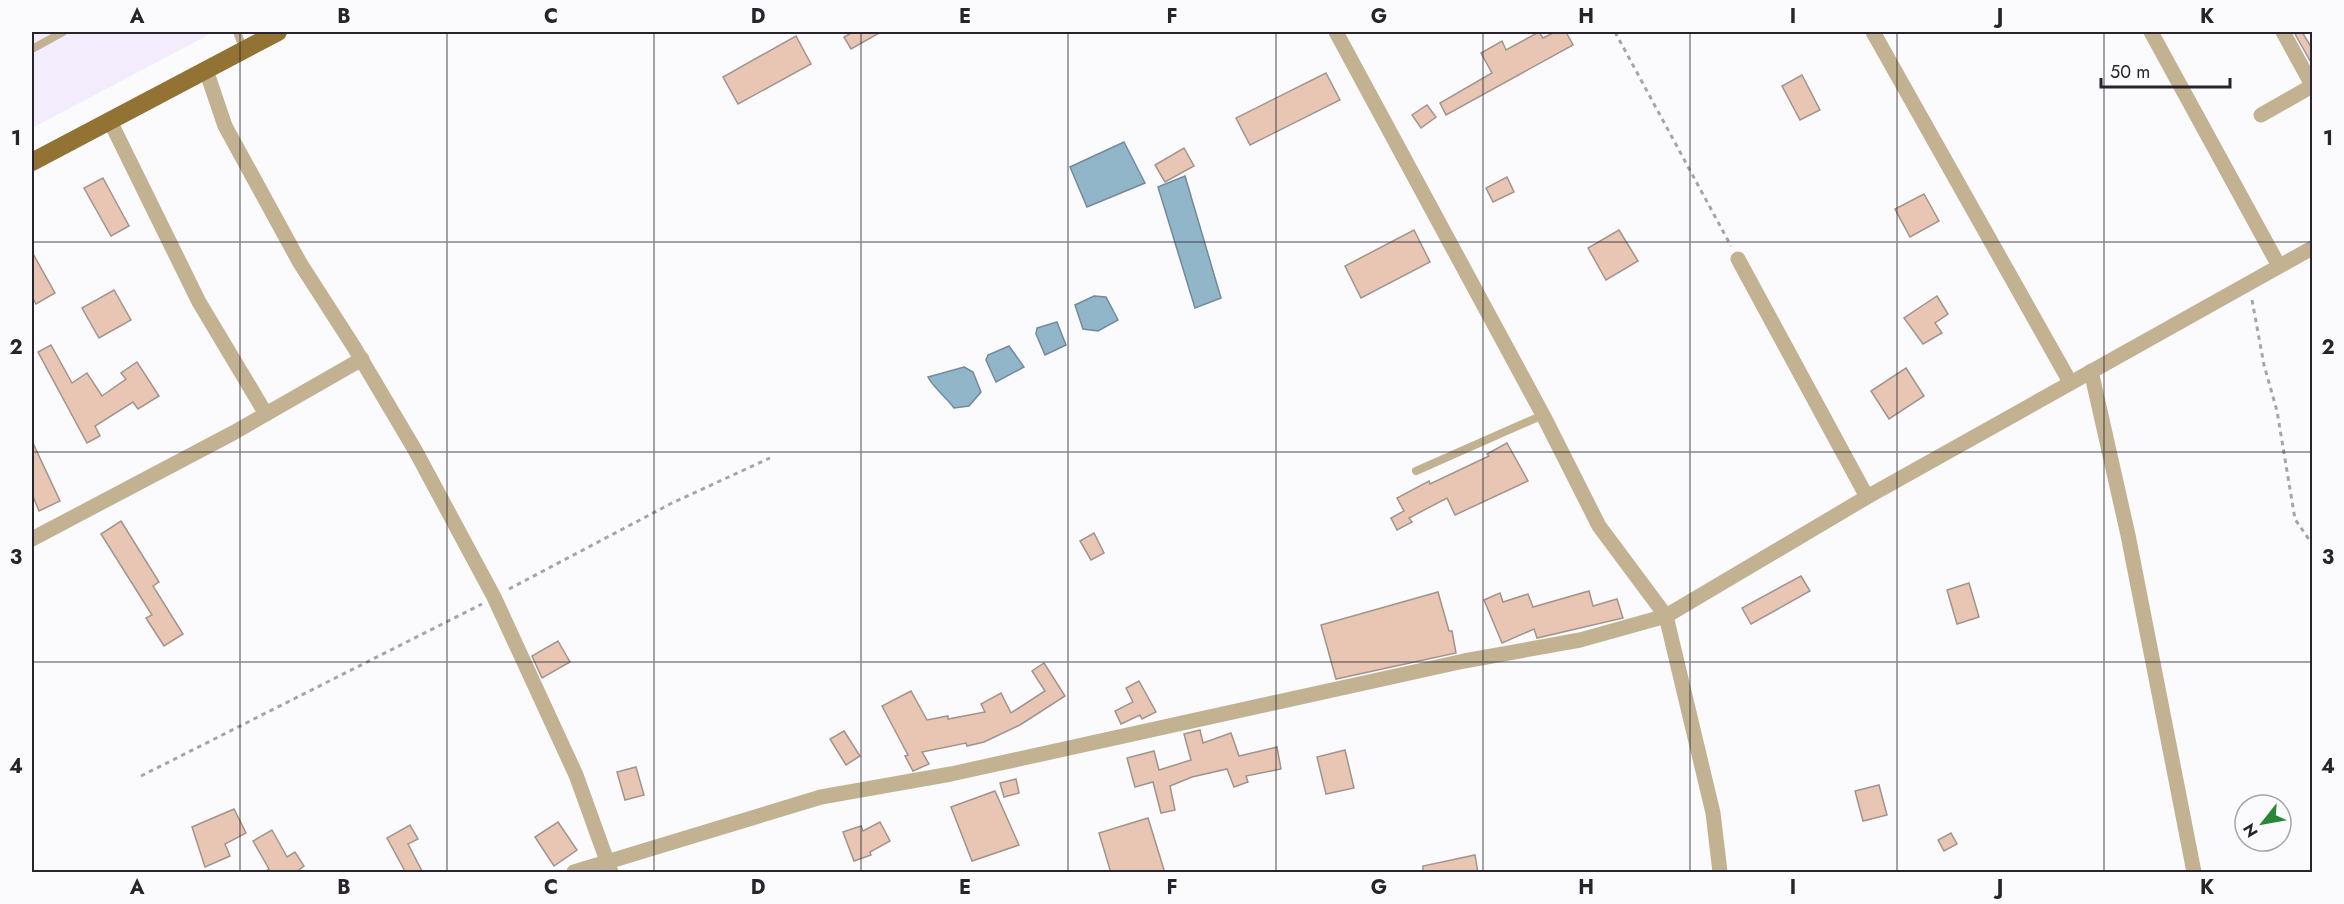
<svg xmlns="http://www.w3.org/2000/svg" width="2344" height="904" font-family="Jost,sans-serif">
  <style>
    .built { fill: #f2ecfd }
    .water { fill: #92b6c9; stroke: #728a9a; stroke-width: 1.5 }
    .building { fill: #e8c6b3; stroke: #a2948c; stroke-width: 1.5 }
    .lines { fill: none; stroke-linecap: round; stroke-linejoin: round }
    .path { stroke: #a6a5a9; stroke-width: 3; stroke-dasharray: 4.5 4.5; stroke-linecap: butt }
    .lane { stroke: #c2b291; stroke-width: 8 }
    .street { stroke: #c2b291; stroke-width: 15 }
    .primary { stroke: #927333; stroke-width: 18 }
    .grid { fill: none; stroke: #27252b; stroke-width: 1.5; stroke-opacity: 0.55 }
    .neatline { fill: none; stroke: #27252b; stroke-width: 2 }
    .grid-label { font-size: 20px; text-anchor: middle; font-weight: bold; fill: #27252b }
  </style>
  <rect width="100%" height="100%" fill="#fbfafd"/>
  <path class="built" d="M32 32H214L32 128Z"/>
  <g class="water">
    <path d="M1124 142 1145 183 1087 207 1070 167Z"/>
    <path d="M1185 176 1221 298 1195 308 1158 187Z"/>
    <path d="M1094 296 1106 297 1118 320 1098 331 1083 329 1075 305Z"/>
    <path d="M1057 322 1066 345 1045 355 1036 334 1037 328Z"/>
    <path d="M1009 346 1024 367 996 382 986 360 988 355Z"/>
    <path d="M964 367 973 372 981 392 969 406 954 408C947 398 932 386 928 377Z"/>
  </g>
  <g class="building">
    <path d="M853 32H881L851 49 844 37Z"/>
    <path d="M1539 32 1543 38 1555 32H1566L1573 45 1446 115 1440 103 1492 73 1481 53 1502 41 1506 50Z"/>
    <path d="M2302 32 2313 50V66L2295 34Z"/>
    <path d="M796 36 811 64 738 104 723 77Z"/>
    <path d="M1326 73 1340 100 1250 145 1236 118Z"/>
    <path d="M1802 75 1820 110 1800 120 1782 86Z"/>
    <path d="M1427 105 1436 117 1421 128 1412 115Z"/>
    <path d="M1184 148 1194 166 1165 182 1155 165Z"/>
    <path d="M1507 177 1514 192 1493 202 1486 188Z"/>
    <path d="M103 178 129 226 111 236 84 188Z"/>
    <path d="M1924 194 1939 221 1910 237 1895 209Z"/>
    <path d="M1414 230 1430 262 1361 298 1345 266Z"/>
    <path d="M1619 230 1638 261 1606 280 1588 248Z"/>
    <path d="M32 252 55 293 36 304 32 297Z"/>
    <path d="M114 290 131 320 99 338 82 308Z"/>
    <path d="M1937 296 1948 314 1935 323 1942 333 1923 344 1904 318Z"/>
    <path d="M51 345 72 383 87 373 102 396 126 379 121 373 137 362 159 396 138 409 133 402 95 426 100 436 87 443 38 352Z"/>
    <path d="M1906 368 1924 396 1889 419 1871 391Z"/>
    <path d="M32 441 60 501 39 511 32 494Z"/>
    <path d="M1507 443 1528 481 1455 515 1447 498 1409 518 1412 522 1397 530 1391 518 1404 511 1397 498 1429 481 1430 484 1489 456 1487 454Z"/>
    <path d="M121 521 159 582 153 586 183 634 164 646 146 618 152 615 101 534Z"/>
    <path d="M1094 533 1104 553 1091 560 1080 541Z"/>
    <path d="M1801 576 1810 591 1751 624 1742 608Z"/>
    <path d="M1969 583 1979 617 1957 624 1947 590Z"/>
    <path d="M1589 591 1593 606 1617 599 1623 618 1537 638 1534 629 1502 643 1484 600 1500 593 1503 602 1528 594 1533 607Z"/>
    <path d="M1438 592 1449 631H1452L1456 653 1336 679 1321 625Z"/>
    <path d="M558 641 570 662 542 678 532 656Z"/>
    <path d="M1044 663 1065 696 1020 725 984 742 967 746 966 743 922 752 929 764 913 771 905 756 908 755 882 706 911 691 927 720 948 716V719L985 712 981 704 1001 693 1011 713 1045 691 1032 671Z"/>
    <path d="M1139 681 1156 712 1142 719 1140 715 1121 724 1115 711 1133 702 1126 688Z"/>
    <path d="M1200 730 1203 743 1231 733 1239 756 1277 747 1281 769 1246 776 1248 782 1234 787 1227 769 1192 777 1170 786 1175 810 1161 813 1153 782 1135 787 1127 758 1154 751 1159 770 1191 760 1184 734Z"/>
    <path d="M844 731 860 756 846 765 830 739Z"/>
    <path d="M1345 750 1354 788 1326 794 1317 757Z"/>
    <path d="M636 767 644 795 625 800 617 772Z"/>
    <path d="M1016 779 1019 793 1004 797 1000 783Z"/>
    <path d="M1879 785 1887 815 1863 821 1855 791Z"/>
    <path d="M995 791 1019 845 972 861 951 807Z"/>
    <path d="M234 809 246 833 225 844 230 856 205 867 192 827Z"/>
    <path d="M1148 818 1165 873H1111L1099 833Z"/>
    <path d="M558 822 577 850 554 866 535 837Z"/>
    <path d="M880 822 890 841 870 852 871 855 854 861 843 832 861 826 863 831Z"/>
    <path d="M410 825 418 839 408 844 423 873H406L387 838Z"/>
    <path d="M272 830 287 857 295 852 304 866 295 873H263L269 869 253 841Z"/>
    <path d="M1951 833 1957 844 1944 851 1938 840Z"/>
    <path d="M1475 855 1478 873H1423V866Z"/>
  </g>
  <g class="lines">
    <g class="path">
      <path d="M1615 32 1731 246"/>
      <path d="M2252 300 2264 365 2277 411 2295 519 2312 544"/>
      <path d="M509 589 672 503 770 458"/>
      <path d="M141 776 482 604"/>
    </g>
    <g class="lane">
      <path d="M237 32 244 50"/>
      <path d="M32 49 63 32"/>
      <path d="M1416 471 1543 415"/>
    </g>
    <g class="street">
      <path d="M1336 32 1543 415 1599 526 1666 616 1713 813 1720 872"/>
      <path d="M1873 32 2070 382"/>
      <path d="M2151 32 2279 266"/>
      <path d="M2283 32 2312 85"/>
      <path d="M206 70 225 126 300 263 354 347 415 450 494 597 576 775 611 872"/>
      <path d="M2261 115 2312 86"/>
      <path d="M110 121 199 302 266 414"/>
      <path d="M1738 259 1867 497"/>
      <path d="M2091 371 2128 535 2194 872"/>
      <path d="M32 539 233 433 362 359"/>
      <path d="M574 872 821 797 951 774 1464 661 1580 640 1666 616 1867 497 2312 248"/>
    </g>
    <path class="primary" d="M32 162 278 32"/>
  </g>
  <path class="grid" d="M240 32V872M447 32V872M654 32V872M861 32V872M1068 32V872M1276 32V872M1483 32V872M1690 32V872M1897 32V872M2104 32V872M32 242H2312M32 452H2312M32 662H2312"/>
  <rect width="2344" height="904" fill="none" stroke="#fbfafd" stroke-width="66"/>
  <g transform="translate(2263 823) rotate(239)"><circle r="28" fill="#fbfafd" stroke="#a6a5a9" stroke-width="1.5"/>
  <path d="M0-4.5L10 22L0 15L-10 22Z" fill="#278638"/>
  <text y="-9" font-size="16" font-weight="bold" text-anchor="middle" fill="#27252b">N</text>
  </g>
  <path d="M2101 78v9h129v-9" fill="none" stroke="#27252b" stroke-width="3"/>
  <text x="2110" y="78" font-size="18" fill="#27252b" stroke="#fbfafd" stroke-width="4.5" paint-order="stroke">50 m</text>
  <rect x="33" y="33" width="2278" height="838" class="neatline"/>
  <g class="grid-label">
    <text x="137" y="23">A</text>
    <text x="344" y="23">B</text>
    <text x="551" y="23">C</text>
    <text x="758" y="23">D</text>
    <text x="965" y="23">E</text>
    <text x="1172" y="23">F</text>
    <text x="1379" y="23">G</text>
    <text x="1586" y="23">H</text>
    <text x="1793" y="23">I</text>
    <text x="2000" y="23">J</text>
    <text x="2207" y="23">K</text>
    <text x="16" y="145">1</text>
    <text x="2328" y="145">1</text>
    <text x="16" y="354">2</text>
    <text x="2328" y="354">2</text>
    <text x="16" y="564">3</text>
    <text x="2328" y="564">3</text>
    <text x="16" y="773">4</text>
    <text x="2328" y="773">4</text>
    <text x="137" y="894">A</text>
    <text x="344" y="894">B</text>
    <text x="551" y="894">C</text>
    <text x="758" y="894">D</text>
    <text x="965" y="894">E</text>
    <text x="1172" y="894">F</text>
    <text x="1379" y="894">G</text>
    <text x="1586" y="894">H</text>
    <text x="1793" y="894">I</text>
    <text x="2000" y="894">J</text>
    <text x="2207" y="894">K</text>
  </g>
</svg>
